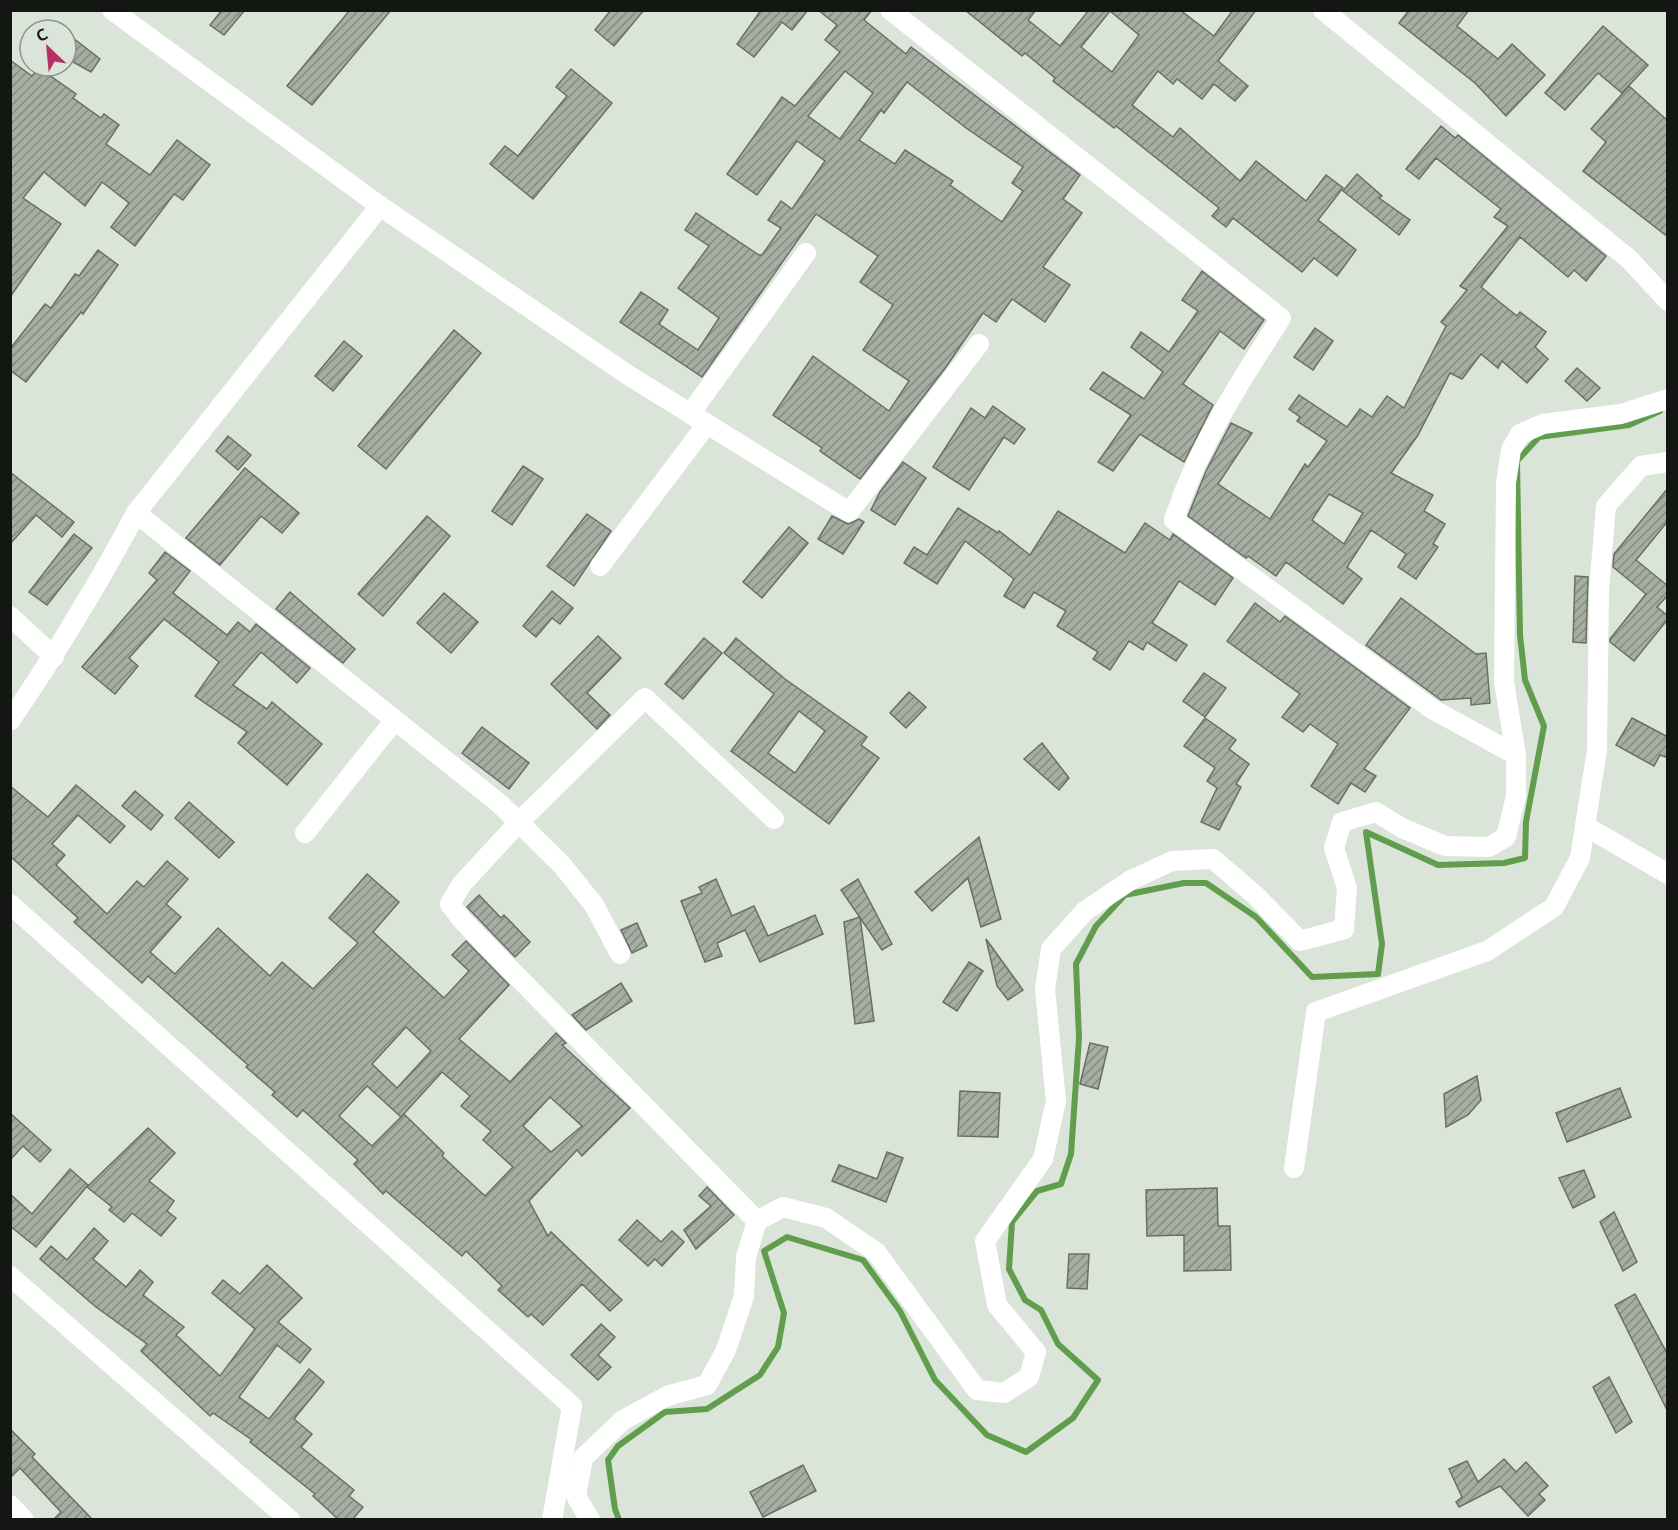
<svg xmlns="http://www.w3.org/2000/svg" width="1678" height="1530" font-family="Ubuntu,sans-serif">
  <style>
    .lines { fill: none; stroke-linecap: round; stroke-linejoin: round }
    .stream { stroke: #609d4d; stroke-width: 6 }
    .building { fill: url(#building-hatch); stroke: #687065; stroke-width: 1.5; fill-rule: evenodd }
    .minor { stroke: #fff; stroke-width: 20 }
  </style>
  <defs>
    <pattern id="building-hatch" width="6" height="6" patternUnits="userSpaceOnUse" patternTransform="scale(1.5)"><rect width="6" height="6" fill="#a5aea2"/><path d="M-1 1l2-2M0 6l6-6M5 7l2-2" fill="none" stroke="#858d83"/></pattern>
  </defs>
  <rect width="100%" height="100%" fill="#dae4d8"/>
  <g class="lines">
    <path class="stream" d="M619 1520 615 1509 608 1460 618 1446 665 1412 707 1409 760 1375 778 1347 784 1313 764 1251 787 1237 863 1260 900 1311 935 1380 987 1435 1026 1452 1073 1418 1098 1380 1058 1344 1041 1310 1025 1300 1009 1269 1012 1222 1037 1191 1061 1184 1071 1154 1079 1038 1076 964 1096 926 1125 895 1184 883H1206L1256 917 1312 977 1378 974 1382 944 1366 832 1438 865 1504 863 1525 858 1526 822 1544 726 1525 680 1520 635 1517 461 1539 437 1629 425 1660 411"/>
  </g>
  <g class="building">
    <path d="M222 10H245L224 35 210 25Z"/>
    <path d="M350 10H391L312 105 287 86Z"/>
    <path d="M611 10H644L614 46 595 30Z"/>
    <path d="M761 10H808L792 30 782 22 754 57 737 44Z"/>
    <path d="M818 10H872L864 20 906 54 911 47 1080 175 1063 199 1082 213 1043 267 1070 285 1045 322 1012 299 996 322 983 313 946 367 860 479 820 451 822 448 773 415 813 356 889 411 909 381 863 350 893 305 860 282 878 256 816 214 702 377 620 322 641 292 668 310 659 324 698 350 719 318 678 288 709 246 685 230 696 213 759 255H762L781 228 768 220 781 201 792 209 825 161 797 141 757 195 727 174 782 97 795 106 840 52 825 40 837 25ZM845 71 873 93 840 139 808 116ZM907 82 966 128 1023 167 1012 183 1023 191 1002 222 950 185 953 181 905 150 895 164 859 140 881 110 884 113Z"/>
    <path d="M965 10H1036L1028 20 1060 46 1089 10H1180L1214 36 1233 10H1256L1218 61 1248 86 1235 101 1214 84 1202 99 1177 79 1173 84 1158 71 1132 105 1173 137 1180 128 1240 181 1256 161 1306 201 1326 175 1343 188 1318 220 1356 250 1337 276 1314 258 1302 272 1233 218 1226 227 1212 216 1219 208 1116 126 1114 128 1053 81 1055 78 1025 53 1022 56ZM1110 11 1139 35 1112 72 1081 47Z"/>
    <path d="M1409 10H1469L1457 26 1498 59 1512 44 1545 75 1506 116 1475 83 1399 23Z"/>
    <path d="M1603 26 1648 65 1622 93 1598 73 1565 110 1545 93Z"/>
    <path d="M73 38 100 59 91 72 66 58V50Z"/>
    <path d="M10 60 32 76 39 68 76 94 73 98 101 118 104 114 119 125 106 144 150 175 177 140 210 165 183 200 174 194 135 246 111 227 129 203 102 182 85 206 44 172 23 198 61 224 10 297Z"/>
    <path d="M571 69 612 103 533 199 490 164 505 146 518 156 567 96 556 87Z"/>
    <path d="M1629 86 1668 121V237L1583 171 1606 142 1591 129Z"/>
    <path d="M1441 126 1455 138 1458 135 1606 256 1586 281 1574 270 1568 277 1520 237 1481 287 1517 316 1520 312 1546 332 1535 347 1548 359 1527 383 1502 361 1498 368 1481 354 1462 379 1450 373 1418 435 1391 473 1433 495 1424 511 1445 524 1433 544 1438 547 1416 579 1398 567 1406 554 1371 530 1347 567 1362 579 1343 604 1286 562 1276 576 1248 556 1246 558 1188 516 1206 471 1231 423 1252 433 1218 484 1270 519 1305 464 1308 467 1327 441 1297 421 1300 417 1289 409 1299 395 1347 427 1360 409 1372 417 1387 396 1404 408 1446 326 1441 322 1467 290 1460 286 1508 226 1494 217 1501 209 1436 158 1419 179 1406 169ZM1329 494 1363 513 1344 544 1312 520Z"/>
    <path d="M1357 174 1382 196 1379 198 1410 220 1399 235 1343 191Z"/>
    <path d="M98 250 118 265 83 314 81 312 26 382 10 370V349L45 304 51 308 75 274 79 276Z"/>
    <path d="M1202 271 1264 320 1244 349 1220 331 1183 384 1213 405 1184 462 1140 434 1113 471 1098 462 1131 415 1090 389 1103 372 1144 399 1163 372 1131 347 1141 332 1169 352 1198 311 1182 300Z"/>
    <path d="M1315 328 1333 341 1313 370 1294 357Z"/>
    <path d="M454 330 481 353 386 469 358 446Z"/>
    <path d="M344 341 362 356 333 391 315 376Z"/>
    <path d="M1577 368 1600 388 1587 401 1565 381Z"/>
    <path d="M993 406 1025 429 1014 444 1004 437 969 490 933 467 971 408 985 418Z"/>
    <path d="M228 436 251 455 238 470 216 451Z"/>
    <path d="M903 462 926 478 895 525 871 510 880 492Z"/>
    <path d="M523 466 543 479 512 525 492 511Z"/>
    <path d="M245 468 299 513 282 533 261 516 220 565 186 538Z"/>
    <path d="M10 472 74 522 62 537 36 515 10 544Z"/>
    <path d="M1668 488V521L1636 560 1668 586V595L1657 607 1668 616V619L1634 661 1610 642V639L1646 594 1613 567 1614 554Z"/>
    <path d="M958 508 998 533 999 531 1030 555 1058 511 1125 553 1145 523 1170 540 1173 534 1233 578 1215 605 1179 581 1152 623 1187 645 1176 661 1147 642 1143 650 1129 641 1110 670 1093 659 1098 652 1057 626 1066 611 1034 592 1024 608 1004 596 1014 579 965 541 937 584 904 563 914 547 927 555Z"/>
    <path d="M587 514 611 531 574 586 547 566Z"/>
    <path d="M427 516 450 536 383 616 358 594Z"/>
    <path d="M832 516 848 524 859 519 864 522 843 554 818 539Z"/>
    <path d="M789 527 808 543 762 598 743 582Z"/>
    <path d="M74 534 92 548 47 605 29 592Z"/>
    <path d="M165 552 190 571 173 593 227 635 238 622 250 632 256 624 310 668 297 683 261 652 233 685 267 709 272 702 322 744 287 785 238 743 247 732 195 696 219 662 164 619 129 658 138 666 115 694 82 667 157 580 149 573Z"/>
    <path d="M1575 576 1588 577 1586 643 1573 642Z"/>
    <path d="M552 591 573 608 560 624 552 618 536 637 523 626Z"/>
    <path d="M290 592 355 649 343 663 276 609Z"/>
    <path d="M444 593 478 622 451 653 417 623Z"/>
    <path d="M1401 598 1476 654 1486 653 1490 703 1471 705V698L1441 700 1366 645Z"/>
    <path d="M1255 603 1280 622 1285 616 1410 708 1364 769 1376 776 1365 792 1351 783 1338 804 1311 786 1338 744 1310 724 1303 732 1282 717 1300 694 1227 641Z"/>
    <path d="M598 636 621 658 587 693 610 715 597 729 551 684Z"/>
    <path d="M704 638 722 653 683 699 665 684Z"/>
    <path d="M736 638 785 679 867 737 861 745 879 758 829 824 731 751 774 694 724 653ZM799 711 825 731 795 773 768 753Z"/>
    <path d="M1204 673 1226 688 1205 717 1183 701Z"/>
    <path d="M909 692 926 707 906 728 890 713Z"/>
    <path d="M1205 718 1236 740 1229 749 1249 764 1236 784 1241 787 1219 830 1201 822 1217 788 1207 781 1215 768 1184 746Z"/>
    <path d="M1632 718 1668 737V758L1660 755 1654 766 1616 745Z"/>
    <path d="M482 727 529 763 509 789 462 753Z"/>
    <path d="M1042 743 1069 778 1059 790 1024 759Z"/>
    <path d="M76 785 125 826 110 843 78 815 52 844 65 855 56 865 107 914 137 881 144 887 167 861 188 879 166 904 181 917 150 952 175 974 218 928 270 976 282 962 313 989 358 943 329 918 367 874 399 902 373 932 444 998 469 971 452 955 466 941 509 985 459 1039 510 1082 556 1033 566 1043 562 1045 630 1108 582 1156 577 1150 529 1201 548 1236 551 1232 622 1300 610 1311 582 1284 543 1325 531 1314 528 1317 498 1290 502 1286 466 1251 462 1256 386 1191 383 1194 354 1164 358 1160 303 1110 297 1117 272 1095 275 1092 246 1067 248 1065 148 976 142 983 74 922 78 918 10 856V786L48 817ZM406 1027 431 1051 397 1088 372 1064ZM442 1072 470 1096 461 1106 491 1131 483 1140 513 1167 485 1196 442 1156 444 1153 404 1114 372 1146 339 1116 367 1086 401 1117ZM550 1097 582 1126 551 1152 523 1126Z"/>
    <path d="M135 791 163 815 151 830 122 806Z"/>
    <path d="M189 802 234 842 219 858 175 818Z"/>
    <path d="M979 837 1001 919 981 927 968 878 932 911 915 892Z"/>
    <path d="M716 879 732 916 754 906 768 936 815 915 823 934 760 962 745 930 717 943 722 956 705 962 681 901 702 893 699 887Z"/>
    <path d="M858 879 892 944 882 950 841 890Z"/>
    <path d="M479 895 501 918 504 915 530 942 515 957 467 907Z"/>
    <path d="M860 917 874 1021 855 1024 844 922Z"/>
    <path d="M637 923 647 946 632 953 621 930Z"/>
    <path d="M986 939 1023 990 1008 1000 997 986Z"/>
    <path d="M969 962 983 971 957 1011 943 1002Z"/>
    <path d="M621 983 632 1001 586 1030 572 1015Z"/>
    <path d="M1090 1043 1108 1047 1098 1089 1080 1084Z"/>
    <path d="M1477 1076 1481 1100 1468 1115 1446 1127 1444 1094Z"/>
    <path d="M1620 1088 1631 1117 1567 1142 1556 1113Z"/>
    <path d="M960 1091 1000 1093 998 1137 958 1136Z"/>
    <path d="M10 1113 51 1150 40 1162 23 1146 10 1160Z"/>
    <path d="M148 1128 175 1153 149 1181 174 1201 167 1211 176 1218 161 1236 132 1213 124 1222 109 1210 112 1207 87 1187Z"/>
    <path d="M887 1152 903 1158 886 1202 832 1181 839 1165 877 1179Z"/>
    <path d="M70 1169 88 1185 36 1247 10 1226V1194L32 1214Z"/>
    <path d="M1584 1170 1595 1197 1573 1208 1559 1178Z"/>
    <path d="M707 1187 734 1215 696 1249 684 1230 711 1206 699 1196Z"/>
    <path d="M1217 1188 1218 1226H1230L1231 1270 1184 1271V1235L1147 1236 1146 1190Z"/>
    <path d="M1614 1212 1637 1262 1623 1271 1600 1222Z"/>
    <path d="M637 1220 661 1242 672 1231 684 1242 662 1266 655 1259 648 1266 619 1240Z"/>
    <path d="M94 1228 108 1241 93 1259 126 1287 140 1270 153 1282 143 1295 184 1327 176 1335 220 1376 255 1329 212 1293 223 1280 240 1294 267 1265 302 1298 278 1322 311 1349 300 1363 277 1345 239 1397 269 1419 309 1369 324 1382 294 1419 312 1434 301 1447 354 1490 349 1496 363 1507 352 1520H339L313 1496 315 1494 250 1442 252 1440 213 1413 210 1416 141 1351 147 1344 96 1307 40 1259 51 1246 67 1260Z"/>
    <path d="M1069 1254H1089L1087 1289 1067 1288Z"/>
    <path d="M1635 1294 1668 1355V1412L1615 1305Z"/>
    <path d="M601 1324 615 1337 598 1355 611 1367 598 1380 571 1355Z"/>
    <path d="M1609 1377 1632 1422 1616 1433 1593 1387Z"/>
    <path d="M10 1429 35 1454 32 1457 93 1520H53L61 1512 20 1468 10 1478Z"/>
    <path d="M1504 1459 1516 1472 1526 1462 1548 1486 1539 1494 1545 1500 1528 1516 1500 1486 1459 1507 1456 1502 1462 1497 1449 1469 1467 1461 1478 1482Z"/>
    <path d="M803 1465 816 1491 763 1517 750 1492Z"/>
  </g>
  <g class="lines">
    <g class="minor">
      <path d="M112 10 380 206 628 375 849 512 979 344"/>
      <path d="M890 10 1281 318C1239 383 1198 446 1174 520L1432 709 1516 755"/>
      <path d="M1323 10 1629 259 1668 301"/>
      <path d="M690 414 806 253"/>
      <path d="M136 513 500 804 562 865 594 905 620 954"/>
      <path d="M600 566 707 424"/>
      <path d="M10 616 54 657"/>
      <path d="M10 721C56 653 98 585 136 513L380 206"/>
      <path d="M1585 826 1668 874"/>
      <path d="M305 833 394 721"/>
      <path d="M10 904 572 1406 552 1520"/>
      <path d="M1294 1168 1316 1012 1487 951 1554 907 1580 858 1597 750 1599 590 1606 506 1641 466 1668 462"/>
      <path d="M757 1221 462 920 450 904 461 885 519 822 645 698 774 819"/>
      <path d="M10 1276 290 1520"/>
      <path d="M10 1505 24 1520"/>
      <path d="M590 1520 576 1496 583 1458 623 1420 667 1396 707 1385 726 1350 744 1296 746 1257 757 1221 783 1207 826 1218 876 1252 977 1390 1004 1393 1029 1377 1036 1352 997 1305 985 1241 1043 1159 1056 1101 1045 989 1051 949 1085 911 1131 880 1172 861 1213 859 1255 895 1300 941 1344 929 1347 888 1334 848 1342 822 1376 812 1402 828 1445 846 1489 847 1506 837 1516 796V755L1504 682 1506 483 1511 450 1520 434 1543 424 1621 414 1668 399"/>
    </g>
  </g>
  <rect width="1678" height="1530" fill="none" stroke="#131612" stroke-width="24"/>
  <g transform="translate(48 48) rotate(334)"><circle r="28" fill="#dae4d8" stroke="#8a9289" stroke-width="1.5"/>
  <path d="M0-4.5L10 22L0 15L-10 22Z" fill="#b92e65"/>
  <text y="-9" font-size="16" font-weight="bold" text-anchor="middle" fill="#131612">С</text>
  </g>
</svg>
